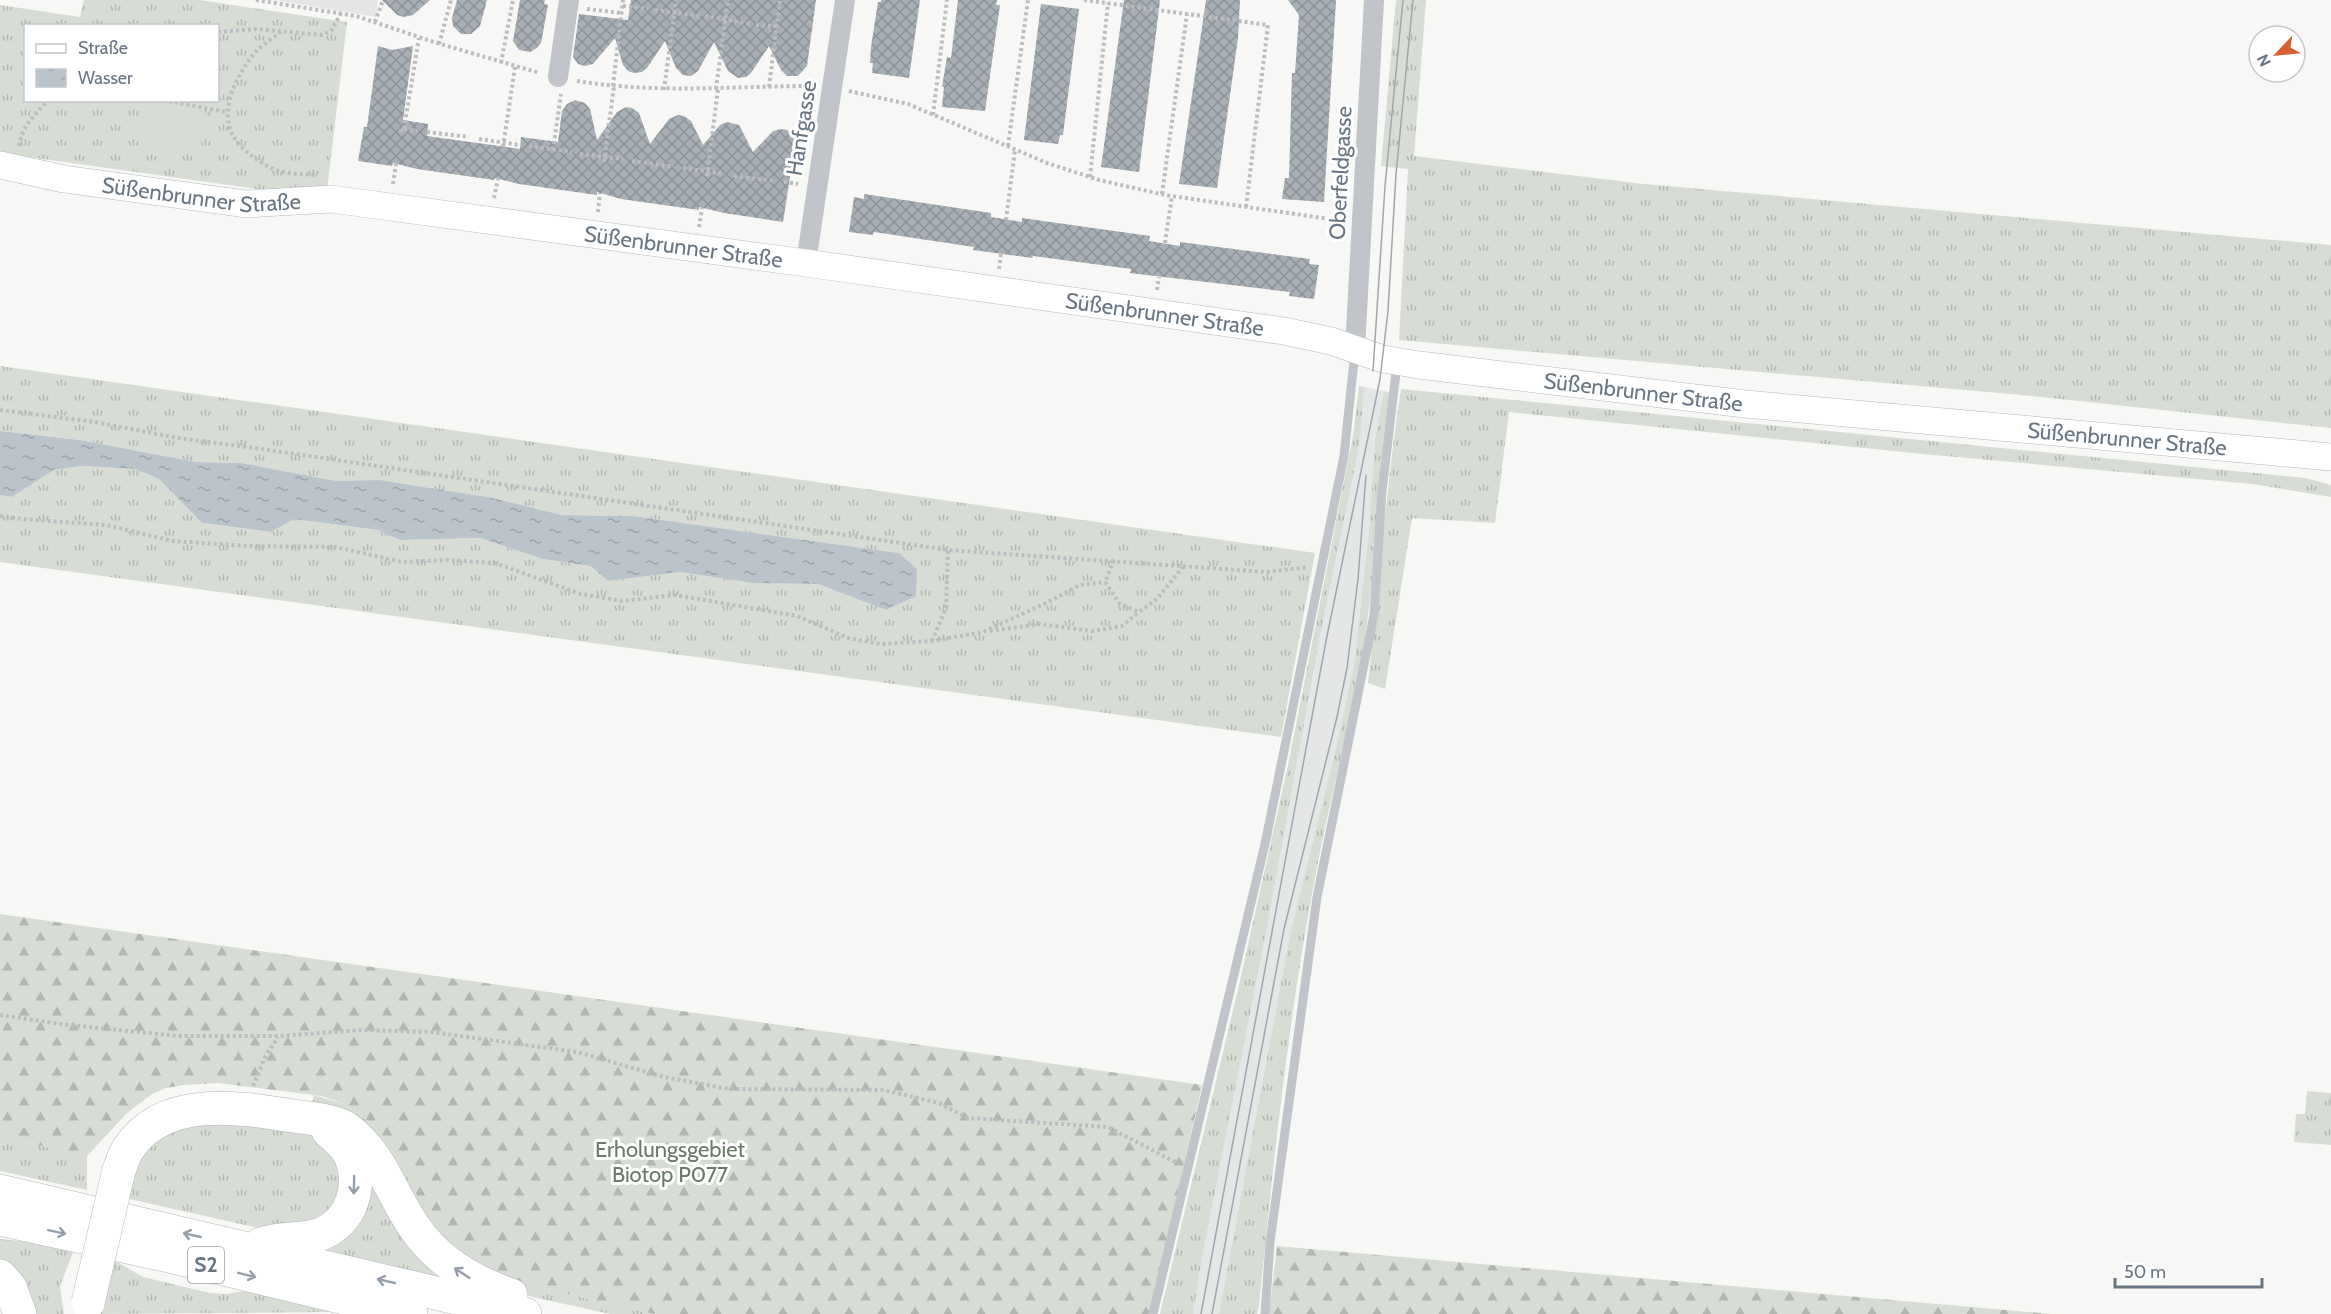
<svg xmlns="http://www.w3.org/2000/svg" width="2331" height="1314" font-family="Cabin,sans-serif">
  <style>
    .built { fill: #e5e6e6 }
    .grass { fill: url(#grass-tufts); fill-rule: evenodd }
    .forest { fill: url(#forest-firs) }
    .pitch { fill: #d7dcd4 }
    .water { fill: url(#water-ripples) }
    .building { fill: url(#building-cross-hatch) }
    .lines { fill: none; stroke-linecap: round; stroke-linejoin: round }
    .secondary-casing { stroke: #b3b8bd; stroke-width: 28 }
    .highway-casing { stroke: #b4b7bb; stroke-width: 34 }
    .path { stroke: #bbbdc0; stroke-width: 4; stroke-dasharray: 3 3; stroke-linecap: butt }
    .lane { stroke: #c1c4c8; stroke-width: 9 }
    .street { stroke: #c1c4c8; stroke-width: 20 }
    .secondary { stroke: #fff; stroke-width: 27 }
    .highway { stroke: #fff; stroke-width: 33 }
    .tram { stroke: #a0a6ac; stroke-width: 1.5 }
    .highway-bridge-casing { stroke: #b4b7bb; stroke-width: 34; stroke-linecap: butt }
    .highway-bridge { stroke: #fff; stroke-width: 33 }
    .oneway { stroke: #959fa9 }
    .labels { text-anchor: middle; stroke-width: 6; stroke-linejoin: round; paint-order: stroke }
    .shield { fill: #fff; stroke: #959fa9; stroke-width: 1.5 }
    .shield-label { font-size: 21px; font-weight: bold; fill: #687684 }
    .street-label { font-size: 22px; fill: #687684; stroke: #fff }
    .park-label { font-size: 22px; fill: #6a7b67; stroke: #fff }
  </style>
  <defs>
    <pattern id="grass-tufts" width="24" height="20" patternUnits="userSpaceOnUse" patternTransform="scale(1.5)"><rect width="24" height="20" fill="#d7dcd4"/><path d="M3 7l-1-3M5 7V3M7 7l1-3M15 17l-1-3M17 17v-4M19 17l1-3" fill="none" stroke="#b2b7b2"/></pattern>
    <pattern id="forest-firs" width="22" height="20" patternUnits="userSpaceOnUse" patternTransform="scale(1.5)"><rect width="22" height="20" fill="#d7dcd4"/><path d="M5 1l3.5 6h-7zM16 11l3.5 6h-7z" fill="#b2b7b2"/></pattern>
    <pattern id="water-ripples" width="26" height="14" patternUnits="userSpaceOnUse" patternTransform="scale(1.5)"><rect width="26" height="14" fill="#bbc4ca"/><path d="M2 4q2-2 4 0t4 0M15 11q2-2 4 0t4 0" fill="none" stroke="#9ca4aa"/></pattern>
    <pattern id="building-cross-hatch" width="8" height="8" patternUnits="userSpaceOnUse" patternTransform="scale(1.5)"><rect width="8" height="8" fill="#a8afb5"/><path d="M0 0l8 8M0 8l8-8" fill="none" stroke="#8d9399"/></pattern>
  </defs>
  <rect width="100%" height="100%" fill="#f7f7f5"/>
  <g class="built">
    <path d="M275 0H378L376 17Z"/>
    <path d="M1364 387 1384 391 1375 440 1369 530 1355 659 1338 740 1290 935 1219 1314H1193L1202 1258 1267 927 1320 636 1357 457 1361 430Z"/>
  </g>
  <g class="grass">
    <path d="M84 0H199L347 22 327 191 294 194 0 153V5L80 17ZM26 26H218V100H26Z"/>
    <path d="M1396 0H1426L1414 156 1644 184 2331 245V428L2022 395 1399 340 1408 169 1381 166Z"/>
    <path d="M0 366 1315 553 1281 737 0 562V495L12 497 54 470 82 466 135 469 159 479 202 523 271 532 294 519 378 530 400 540 480 538 543 559 590 566 608 581 680 572 752 583 818 584 886 610 899 553 633 516 562 515 488 497 379 480 337 481 241 463 196 462 80 440 0 431Z"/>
    <path d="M1359 386 1364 387 1361 430 1357 457 1320 636 1267 927 1202 1258 1193 1314H1160L1237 994 1287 770 1353 436Z"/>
    <path d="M1401 389 2306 478 2331 485V497L2253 484 1923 454 1509 412 1495 523 1412 518 1385 689 1368 683C1379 585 1386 487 1401 389Z"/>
    <path d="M1384 391 1390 393C1376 474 1378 556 1365 637 1352 720 1329 800 1314 883 1288 1022 1273 1165 1259 1306L1257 1314H1219L1290 935 1338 740 1355 659 1369 530 1375 440Z"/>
    <path d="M2307 1091 2331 1093V1145L2294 1142 2296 1114H2305Z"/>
    <path d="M314 1095 346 1105 373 1125 395 1155 504 1279 654 1314H610L533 1297 507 1288 466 1269 311 1107Z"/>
    <path d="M205 1122 314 1133 346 1173 332 1218 272 1231 125 1198C130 1176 142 1147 164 1135 176 1128 192 1126 205 1122Z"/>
    <path d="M0 1137 87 1156V1190L0 1171Z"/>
    <path d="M363 1167 448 1280 324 1251Z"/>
    <path d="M0 1239 38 1243 74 1250 60 1286 64 1314H30L0 1263Z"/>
    <path d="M112 1259 143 1277 210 1293 226 1294 245 1291 334 1312 98 1314Z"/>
  </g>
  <g class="forest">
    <path d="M0 914 1202 1085 1150 1314H654L504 1279 462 1254 438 1233 395 1155 373 1125 346 1105 322 1096 218 1083 184 1085 166 1088 152 1094 127 1113 87 1156 0 1137Z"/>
    <path d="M1277 1246 2051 1314H1269Z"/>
  </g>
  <path class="pitch" d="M149 104 206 112 200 153 144 144Z"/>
  <path class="water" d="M0 431 80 440 196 462 241 463 337 481 379 480 488 497 562 515 633 516 899 553 917 569 916 596 886 610 818 584 752 583 680 572 608 581 590 566 543 559 480 538 400 540 378 530 294 519 271 532 202 523 159 479 135 469 82 466 54 470 12 497 0 495Z"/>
  <g class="building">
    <path d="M382 0H430L413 15 404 17 397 15Z"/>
    <path d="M457 0H487L480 26 471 34H461L453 26 452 18Z"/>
    <path d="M520 0H545L544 4 548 5 541 43 537 48 530 52 519 50 513 41Z"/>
    <path d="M631 0H816L807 66 798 76H787L781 70 769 46 751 73 746 77 738 78 728 71 714 42 698 71 691 76 683 75 676 68 665 41 647 68 642 72 634 73 628 71 623 65 615 38 593 64 585 66 578 64 573 57 579 14 628 20Z"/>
    <path d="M881 0H920L909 78 872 73 873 63H870L871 47 878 2H881Z"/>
    <path d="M958 0H997L996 5H1000L985 111 942 107 944 87H942L947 57 951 58Z"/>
    <path d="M1124 0H1160L1139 172 1101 167Z"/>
    <path d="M1206 0H1240L1238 38 1217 188 1179 184Z"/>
    <path d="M1288 0H1336L1324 202 1282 199 1285 178H1289L1292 73H1295L1299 15Z"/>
    <path d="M1041 4 1079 9 1063 135H1060L1058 144 1024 140Z"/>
    <path d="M378 46 392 50 413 46 403 120 428 124 427 136 520 149 521 137 558 142 562 111 567 104 575 100 585 103 590 109 597 140 617 112 626 107 632 108 639 113 650 144 669 119 678 115 684 116 691 121 703 145 720 125 727 122 739 125 753 152 773 131 781 129 787 130 793 136 795 145 783 222 724 213 699 207V210L621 199 597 192V195L519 184 495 178 494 180 417 169 393 163 392 166 358 161 364 127H367Z"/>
    <path d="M864 194 991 213V217L1022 222V218L1150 236 1149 241 1180 246V242L1310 259 1309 264 1319 265 1314 299 1289 296 1290 292 1130 273 1131 269 1033 256 1032 258 973 250 974 247 874 232 873 235 849 232 854 197 864 199Z"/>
  </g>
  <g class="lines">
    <defs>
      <g id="secondary">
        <path id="s1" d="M0 165 64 179 246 204 331 199 806 263 1284 331 1331 341 1383 359 1419 365 1745 404 2331 457"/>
      </g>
      <g id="highway">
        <path d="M119 1170C122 1163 124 1155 128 1149 163 1095 239 1107 293 1116 306 1118 335 1120 346 1128 383 1155 390 1193 415 1228 438 1262 473 1282 511 1295"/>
        <path d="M0 1191 525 1314"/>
        <path d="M0 1219 169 1256 411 1314"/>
        <path d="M261 1244C281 1237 301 1241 321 1234 352 1222 363 1185 350 1155 346 1147 335 1137 328 1131"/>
        <path d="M0 1276 10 1287 20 1314"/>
      </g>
    </defs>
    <use href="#secondary" class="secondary-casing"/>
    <use href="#highway" class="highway-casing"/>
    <g class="path">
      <path d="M256 0 356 16 437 43 540 73"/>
      <path d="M1084 0 1268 25 1246 207"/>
      <path d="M623 6 648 9"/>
      <path d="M587 9 622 13"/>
      <path d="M655 10 700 16"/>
      <path d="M705 16 751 24"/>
      <path d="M375 22 383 0"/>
      <path d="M756 25 777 26"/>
      <path d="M218 32 256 29 322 35 331 31 341 13"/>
      <path d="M281 32C272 39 260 46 253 55 229 86 212 128 251 155 259 161 269 168 279 171 290 174 303 174 315 175"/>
      <path d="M439 44 451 0"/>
      <path d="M501 63 513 0"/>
      <path d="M577 81C656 94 734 86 814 86"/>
      <path d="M613 86 623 0"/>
      <path d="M769 87 780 0"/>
      <path d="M716 89 728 0"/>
      <path d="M664 90 676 0"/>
      <path d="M849 91 908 104 1047 163 1099 180 1165 195 1343 221"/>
      <path d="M163 100 226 112"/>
      <path d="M933 115 947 0"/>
      <path d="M404 129 419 38"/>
      <path d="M401 132V129L418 131"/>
      <path d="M427 132 469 137"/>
      <path d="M479 139 520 145"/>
      <path d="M19 146C22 126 35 114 49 100"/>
      <path d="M529 146 572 152"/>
      <path d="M1008 146 1028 0"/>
      <path d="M503 147 515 67"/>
      <path d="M553 150 561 94"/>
      <path d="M580 154 623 159"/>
      <path d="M632 161 674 167"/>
      <path d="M604 162 614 86"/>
      <path d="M683 168 725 174"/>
      <path d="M707 176 718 89"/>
      <path d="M734 176 776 181"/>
      <path d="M1090 177 1108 3"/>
      <path d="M784 182 798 184"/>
      <path d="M393 184 396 164"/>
      <path d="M1162 194 1187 14"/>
      <path d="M494 198 498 179"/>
      <path d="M598 212 600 193"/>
      <path d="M1006 220 1015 150"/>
      <path d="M699 227 702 208"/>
      <path d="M1165 243 1172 196"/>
      <path d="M999 269 1001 254"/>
      <path d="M1157 290 1159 277"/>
      <path d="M0 410 95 422 178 438 255 448 948 550 1267 572 1308 567"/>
      <path d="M0 516 22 519 106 525 173 541 248 546 336 547 402 562 446 560 495 563 581 594 622 601 675 595 797 616 848 638 881 644 932 641 983 632 1046 603 1080 585 1105 582"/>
      <path d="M1114 560 1105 582 1120 604 1139 612 1157 599 1183 567"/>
      <path d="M990 631 1040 624 1092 631 1122 626 1139 612"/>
      <path d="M932 641 946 608 948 550"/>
      <path d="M0 1015 68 1025 179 1036H279L361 1030 431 1032 577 1052 664 1077 729 1089 884 1090 939 1103 968 1118 1108 1127 1177 1163"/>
      <path d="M253 1086 265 1057 278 1037"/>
    </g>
    <g class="lane">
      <path d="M1153 1314 1265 844 1344 456 1355 351"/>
      <path d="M1265 1314 1270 1242 1317 897 1374 615 1382 491 1397 364"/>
    </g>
    <g class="street">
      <path d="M558 77 569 0"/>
      <path d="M806 263 845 0"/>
      <path d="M1355 349 1374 0"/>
    </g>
    <use href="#secondary" class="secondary"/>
    <use href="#highway" class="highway"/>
    <g class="tram">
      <path d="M1373 371 1385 186 1403 0"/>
      <path d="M1201 1314 1326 641 1380 379 1388 311 1396 174 1413 0"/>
      <path d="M1212 1314 1284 929 1337 717 1347 668 1358 579 1366 475"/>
    </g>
    <defs>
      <path id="highway-bridge" d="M88 1303 119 1170"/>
    </defs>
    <use href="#highway-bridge" class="highway-bridge-casing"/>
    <use href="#highway-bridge" class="highway-bridge"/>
  </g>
  <defs><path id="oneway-shaft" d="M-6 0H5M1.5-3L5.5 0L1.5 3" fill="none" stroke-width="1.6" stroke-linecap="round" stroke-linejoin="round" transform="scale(1.5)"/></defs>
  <g class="oneway">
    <use href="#oneway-shaft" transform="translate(354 1185) rotate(91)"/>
    <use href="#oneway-shaft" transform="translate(57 1232) rotate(12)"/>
    <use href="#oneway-shaft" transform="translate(192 1235) rotate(-167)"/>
    <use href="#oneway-shaft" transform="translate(462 1273) rotate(-147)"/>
    <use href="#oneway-shaft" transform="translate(247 1275) rotate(14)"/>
    <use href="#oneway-shaft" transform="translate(386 1281) rotate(-167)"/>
  </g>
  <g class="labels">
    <rect class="shield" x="188" y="1247" width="36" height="36" rx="4.5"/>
    <g class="shield-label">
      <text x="206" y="1272">S2</text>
    </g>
    <g class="street-label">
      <text transform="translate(801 128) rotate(-81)" y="8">Hanfgasse</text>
      <text transform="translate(1340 173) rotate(-87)" y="8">Oberfeldgasse</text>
      <text dy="8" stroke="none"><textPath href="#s1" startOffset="204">Süßenbrunner Straße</textPath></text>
      <text dy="8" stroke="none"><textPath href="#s1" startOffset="690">Süßenbrunner Straße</textPath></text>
      <text dy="8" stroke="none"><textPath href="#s1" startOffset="1176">Süßenbrunner Straße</textPath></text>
      <text dy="8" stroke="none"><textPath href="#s1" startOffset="1662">Süßenbrunner Straße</textPath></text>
      <text dy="8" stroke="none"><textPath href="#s1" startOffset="2148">Süßenbrunner Straße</textPath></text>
    </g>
    <g class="park-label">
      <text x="670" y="1157">Erholungsgebiet<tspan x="670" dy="25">Biotop P077</tspan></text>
    </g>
  </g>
  <rect x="24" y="24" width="195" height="78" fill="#ffffff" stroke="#c3c8ce" stroke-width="1.5"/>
  <rect x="36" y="44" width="30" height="9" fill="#ffffff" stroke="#c3c8ce" stroke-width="1.5"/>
  <text x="78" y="54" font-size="18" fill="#687684">Straße</text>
  <rect x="36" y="69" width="30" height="18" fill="url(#water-ripples)" stroke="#c3c8ce" stroke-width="1.5"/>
  <text x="78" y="84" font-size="18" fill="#687684">Wasser</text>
  <g transform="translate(2277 54) rotate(244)"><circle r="28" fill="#ffffff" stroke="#c3c8ce" stroke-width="1.5"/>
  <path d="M0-4.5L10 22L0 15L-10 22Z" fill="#d86134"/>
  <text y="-9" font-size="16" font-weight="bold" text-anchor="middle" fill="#687684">N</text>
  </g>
  <path d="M2115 1278v9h147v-9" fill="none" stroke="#687684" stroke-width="3"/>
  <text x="2124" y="1278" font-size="18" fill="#687684" stroke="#ffffff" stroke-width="4.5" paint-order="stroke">50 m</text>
</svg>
